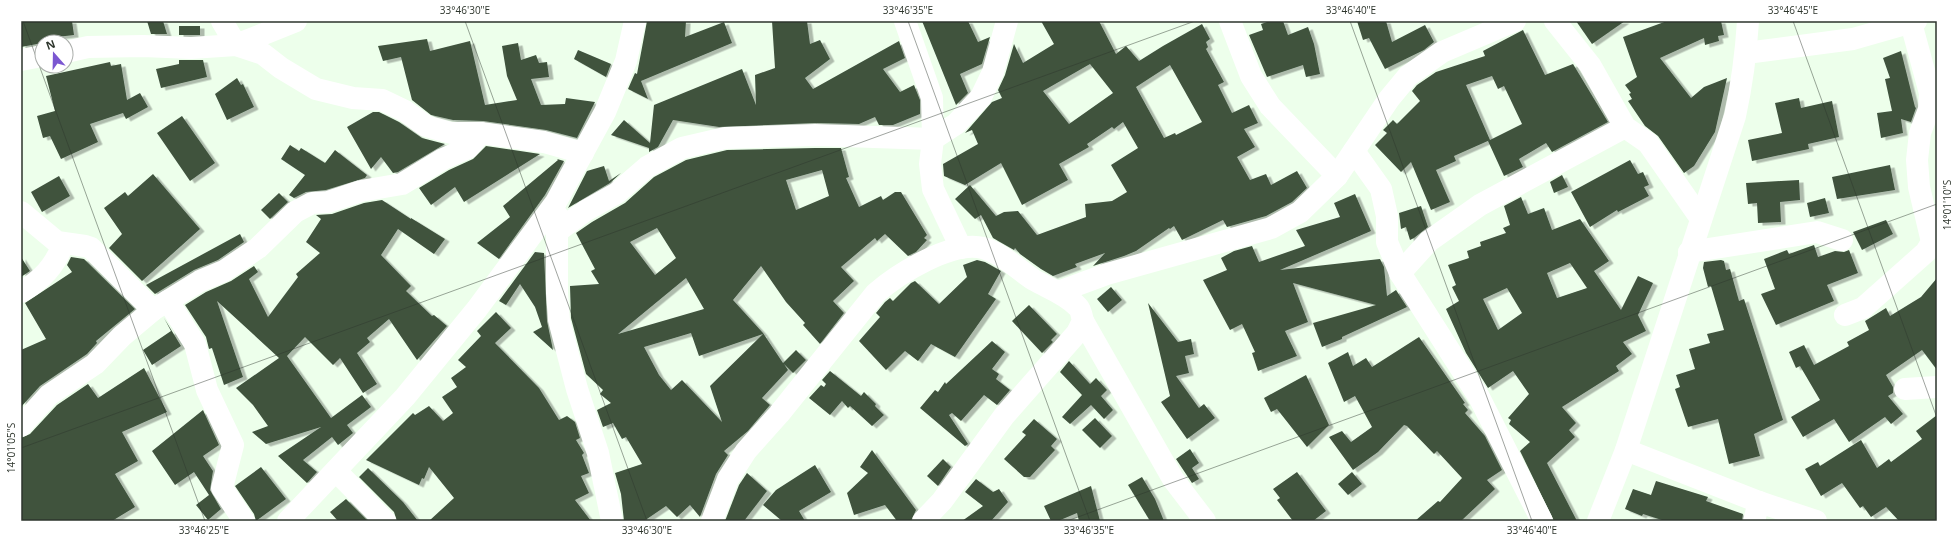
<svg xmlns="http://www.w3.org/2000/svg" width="1958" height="542" font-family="'Open Sans',sans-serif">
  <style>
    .building { fill: #3f523e; fill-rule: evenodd; filter: url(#shadow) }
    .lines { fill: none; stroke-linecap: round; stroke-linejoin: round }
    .minor { stroke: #fff; stroke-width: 22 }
    .ticks { fill: none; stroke: #2d352c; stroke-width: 1; stroke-opacity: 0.45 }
    .neatline { fill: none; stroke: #2d352c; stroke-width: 1.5 }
    .ticks-label { font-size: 10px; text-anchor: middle; fill: #2d352c }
  </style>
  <defs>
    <filter id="shadow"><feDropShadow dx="4.5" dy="2.5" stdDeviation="0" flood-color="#0004"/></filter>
  </defs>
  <rect width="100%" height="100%" fill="#edffeb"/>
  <g class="building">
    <path d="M21 21H72L74 35 48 38V42L21 47Z"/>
    <path d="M147 21H163L167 34H151Z"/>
    <path d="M647 21H686L685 37 724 22 732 43 641 81 648 99 628 89 635 73 637 74Z"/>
    <path d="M772 21H807L810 44 820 40 830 59 805 78 813 89 899 41 905 58 883 69 900 92 914 85 920 100V114L893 125H879L875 117 859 124 815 123 719 127 673 120 658 147 649 152V148L611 135 624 120 650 143 654 105 742 69 756 105 755 75 775 68Z"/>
    <path d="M922 21H968L978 42 990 37 982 64 960 74 968 93 956 105Z"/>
    <path d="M1041 21H1099L1116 54 1126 46 1139 61 1163 46 1202 24 1210 39 1206 42 1208 47 1206 49 1224 82 1218 85 1232 113 1249 105 1258 123 1244 129 1255 147 1237 157 1250 180 1266 174 1271 185 1297 171 1307 188 1292 202 1266 216 1227 227 1223 220 1182 240 1174 226 1170 229 1169 228 1136 251 1124 256 1093 266 1105 253 1075 264 1077 267 1053 276 1041 269 1020 254 1015 248 1014 250 993 238 981 215 975 219 955 199 970 185 996 216 1004 212 1018 211 1037 235 1086 217 1085 204 1112 201 1127 192 1111 165 1138 148 1123 122 1114 129 1112 127 1087 144 1089 147 1059 164 1068 180 1022 205 1001 163 965 185 944 176 943 164 978 144 972 130 965 133 992 102 1002 98 998 90 1005 75 1014 44 1023 63 1054 44ZM1090 64 1113 93 1069 124 1043 91ZM1170 65 1202 122 1176 135 1175 133 1164 138 1136 87Z"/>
    <path d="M1270 21H1283L1288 35 1308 27 1314 44 1320 74 1306 77 1303 65 1267 77 1249 35 1263 30 1261 24Z"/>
    <path d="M1357 21H1386L1392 42 1425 25 1434 42 1424 50 1385 69 1369 38 1363 40Z"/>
    <path d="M1576 21H1625L1592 44Z"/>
    <path d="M1667 21H1721L1724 35 1718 36 1719 41 1705 45 1704 38 1660 58 1691 98 1704 87 1727 78 1715 132 1694 166 1684 173 1658 136 1645 126 1628 101 1632 99 1629 94 1631 93 1625 85 1637 77 1623 37Z"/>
    <rect x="179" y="26" width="21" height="9"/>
    <path d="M1523 30 1545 75 1573 64 1608 122 1552 152 1546 143 1519 159 1523 167 1504 176 1488 141 1522 124 1504 86 1498 89 1492 76 1466 85 1490 140 1454 156 1456 161 1436 170 1450 202 1431 210 1411 162 1401 172 1375 145 1387 133 1383 130 1393 120 1397 124 1420 101 1412 91 1417 85 1436 72 1485 56 1483 51Z"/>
    <path d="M427 39 430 51 470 41 485 105 517 100 507 76 502 46 518 43 521 60 536 55 539 63 547 62 549 77 531 79 541 105 565 104 566 98 595 102 577 138 546 130 483 121 453 120 431 115 412 100 401 57 383 61 378 46Z"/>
    <path d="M578 50 611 64 606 77 574 59Z"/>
    <path d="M1901 51 1915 107 1916 108 1911 122 1901 119 1903 133 1881 138 1877 113 1892 111 1885 79 1890 78 1883 58Z"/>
    <path d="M179 60H203L207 77 161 88 156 69 179 64Z"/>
    <path d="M110 62 111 66 121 64 127 100 140 93 148 107 126 119 123 113 90 124 98 142 61 159 50 136 43 138 37 116 55 111 46 76Z"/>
    <path d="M237 78 241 85 243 84 254 107 227 120 215 94Z"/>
    <path d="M1799 98 1801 108 1832 101 1839 137 1808 144 1809 149 1752 161 1748 140 1782 133 1775 103Z"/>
    <path d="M373 112H379L399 122 422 138 445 144 398 172 393 173 381 157 371 169 347 127Z"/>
    <path d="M182 116 215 163 190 181 157 133Z"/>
    <path d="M290 145 299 151 301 148 325 163 335 150 367 175 365 178 326 190 306 192 294 198 289 195 305 175 281 159Z"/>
    <path d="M486 146 540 154 464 202 455 187 431 205 419 188 449 170 473 159Z"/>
    <path d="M815 148H841L849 177 846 178 859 207 881 196 883 200 895 192H901L927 235 924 238 927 240 916 252 908 256 885 234 877 241 875 238 841 267 854 281 833 301 844 313 820 344 803 325 805 323 786 302 761 266 733 300 763 333 783 363 796 350 806 360 793 373 784 364 788 370 762 398 770 405 748 431 724 451 728 455 716 474 700 517 690 505 677 517 666 506 644 521H624L621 494 615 473 642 464 626 437 622 439 613 423 603 427 597 410 611 403 600 394 603 390 586 374 571 318 570 286 599 284 591 271 595 269 576 233 592 222 625 203 654 177 686 160 727 150ZM822 170 829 196 796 210 786 180ZM657 228 676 258 655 275 630 242ZM686 278 704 309 618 334ZM691 333 699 356 763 334 710 386 722 422 682 380 671 390 659 375 644 347Z"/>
    <path d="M557 159 564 161 545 195 499 259 477 243 510 217 503 206 558 160Z"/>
    <path d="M1630 160 1638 174 1643 172 1649 185 1644 187 1649 196 1618 212 1617 210 1590 227 1571 192Z"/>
    <path d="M1890 165 1895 190 1837 199 1832 177Z"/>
    <path d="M604 166 609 181 621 173 610 183 568 208 587 171Z"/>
    <path d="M153 174 200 229 142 281 144 283 109 248 122 234 104 208 125 192 128 196Z"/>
    <path d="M1562 175 1568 187 1554 193 1550 182Z"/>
    <path d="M59 176 70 196 42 212 31 192Z"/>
    <path d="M1799 180 1800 200 1780 202 1781 222 1758 223 1757 203 1748 204 1746 183Z"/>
    <path d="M279 193 288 202 270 219 261 210Z"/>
    <path d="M1355 194 1371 231 1280 270 1380 259 1384 267 1387 296 1396 290 1407 307 1342 337V339L1322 347 1313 323 1376 305 1293 283 1308 322 1285 331 1297 356 1258 371 1252 353 1255 352 1242 324 1230 330 1203 280 1227 270 1221 258 1234 251 1252 246 1259 262 1305 246 1296 230 1340 217 1334 203Z"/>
    <path d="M1521 197 1528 214 1544 208 1552 230 1580 219 1609 261 1594 271 1621 310 1638 276 1653 283 1638 315 1646 331 1623 342 1632 354 1616 366 1619 371 1562 407 1576 423 1569 430 1575 437 1547 463 1577 521H1554L1520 451 1530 442 1509 424 1511 420 1508 418 1529 394 1513 371 1488 388 1466 353 1446 309 1459 301 1452 287 1456 285 1448 265 1469 258 1467 251 1481 246 1480 242 1506 233 1503 228 1510 225 1504 206ZM1570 263 1587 288 1557 298 1547 273ZM1507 288 1522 313 1498 330 1483 299Z"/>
    <path d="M1825 198 1829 213 1810 217 1807 203Z"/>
    <path d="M382 200 411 219V218L445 239 434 254 398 229 381 255 411 286 406 291 432 316 434 315 447 326 417 360 389 319 367 338 370 342 357 353 377 384 363 393 340 358 333 365 305 337 287 356 331 418 362 395 371 407 347 425 353 433 338 445 332 437 303 460 317 472 307 483 278 456 321 427 266 444 252 432 268 426 253 405 236 388 279 358 217 301 243 377 224 385 212 348 209 349 206 337 185 305 206 292 231 281 254 266 258 272 249 279 268 317 298 277 296 274 320 253 306 242 321 219 316 215 332 214 364 203Z"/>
    <path d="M1421 206 1428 227 1414 238 1410 240 1406 227 1401 229 1399 213Z"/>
    <path d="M1886 220 1893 234 1862 250 1853 232Z"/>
    <path d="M240 234 244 242 218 260 194 270 155 294 146 285Z"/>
    <path d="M1814 245 1818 257 1835 251 1844 252 1849 250 1858 273 1827 285 1834 301 1776 325 1761 294 1775 289 1764 259 1787 250 1789 254Z"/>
    <path d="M535 252 544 253 547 321 553 350 533 332 542 327 535 307 520 284 506 305 499 301Z"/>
    <path d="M21 257 30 271 21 277Z"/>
    <path d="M71 257 84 259 135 309 96 341 97 343 87 354 40 386 21 407V350L46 339 25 303 72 272 67 265Z"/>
    <path d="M977 260 985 262 1001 271 988 294 996 299 955 357 931 344 918 361 905 351 886 370 859 341 880 317 876 313 885 302 890 298 893 301 911 283 915 281 939 304 967 277 963 265Z"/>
    <path d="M1721 260 1724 261 1726 270 1730 269 1739 301 1744 299 1783 420 1754 434 1760 456 1729 464 1718 419 1688 427 1675 389 1680 387 1676 375 1695 369 1689 349 1710 343 1707 334 1724 330 1711 286 1708 287 1703 268 1704 262Z"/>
    <path d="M1937 278V370L1922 350 1886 375 1893 387V393L1888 396 1903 414 1891 424 1885 417 1849 442 1834 419 1803 437 1791 417 1820 400 1800 366 1796 368 1789 352 1804 345 1814 365 1849 346 1847 342 1869 330 1865 321 1886 308 1890 316 1921 297Z"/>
    <path d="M1111 287 1122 300 1108 312 1097 299Z"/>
    <path d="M1148 303 1178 342 1191 339 1194 354 1185 356 1189 373 1176 376 1199 408 1204 404 1215 418 1187 439 1161 402 1170 396Z"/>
    <path d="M1029 305 1057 334 1051 340 1053 342 1042 353 1012 321Z"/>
    <path d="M496 312 511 328 495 343 539 388 559 420 567 416 575 422 580 438 576 440 584 453 582 455 589 473 581 476 589 493 575 500 591 521H429L454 498 429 467 424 479 422 478 419 485 366 460 413 413 415 415 429 406 443 421 453 413 442 397 457 387 451 378 466 367 458 360 481 336 477 331Z"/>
    <path d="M164 318 181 346 152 365 143 350 171 331Z"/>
    <path d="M1419 337 1465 403 1463 404 1468 410 1465 413 1485 436 1502 470 1487 480 1495 489 1461 521H1415L1438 501 1440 502 1462 478 1437 451 1434 454 1407 426 1404 425 1378 452 1353 470 1329 437 1342 431 1351 442 1372 427 1355 396 1344 402 1328 363 1348 352 1353 366 1366 358 1372 367Z"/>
    <path d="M992 341 1005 352 992 369 999 374 996 379 1010 390 997 405 984 395 961 421 952 413 949 415 968 444 965 446 920 408 935 390 938 392 945 382 946 384Z"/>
    <path d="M1069 361 1090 384 1096 378 1107 390 1101 396 1113 410 1104 419 1091 405 1070 424 1062 417 1082 395 1060 372Z"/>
    <path d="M144 368 167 412 122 432 138 461 115 474 135 507 112 521H21V438L30 434 57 405 88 384 98 398Z"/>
    <path d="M830 371 861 396 864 392 876 404 875 406 884 415 872 426 850 406 848 408 842 401 830 415 809 398 821 385 824 387 826 384 822 380Z"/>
    <path d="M1306 375 1329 425 1307 447 1277 409 1271 412 1264 398Z"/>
    <path d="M203 410 219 445 203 456 213 471 210 490 221 509 208 520 196 505 209 495 194 472 175 485 152 451Z"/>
    <path d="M1937 415V521H1899L1886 507 1871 517 1863 506 1860 508 1842 483 1821 496 1805 469 1818 462 1820 466 1861 440 1877 468 1889 459 1891 462 1922 439 1916 431Z"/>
    <path d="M1095 418 1112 436 1100 448 1082 430Z"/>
    <path d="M1034 419 1057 439 1051 446 1055 450 1030 477H1024L1004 459 1026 435 1022 432Z"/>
    <path d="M1190 449 1199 463 1192 468 1199 479 1192 483 1176 459Z"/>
    <path d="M872 450 916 510 911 521H897L885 505 854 515 847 493 868 473 860 467Z"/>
    <path d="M943 459 951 467 938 486 927 476Z"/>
    <path d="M815 465 831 492 799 511 805 521H782L763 505 776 490Z"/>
    <path d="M261 467 286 499 256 521 254 514 235 486Z"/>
    <path d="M368 468 403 502 418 521H397L394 512 359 477Z"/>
    <path d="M1297 472 1326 511 1313 521H1293L1277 500 1280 498 1273 489Z"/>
    <path d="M1352 472 1362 484 1348 495 1338 484Z"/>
    <path d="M747 473 767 491 744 521H725L739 485Z"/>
    <path d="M1142 477 1155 499 1164 521H1150L1128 485Z"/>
    <path d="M976 479 993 492 999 489 1008 502 991 521H962L983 506 965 492Z"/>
    <path d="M1656 481 1708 497 1706 501 1743 514 1742 521H1665L1643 514 1642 516 1625 509 1633 489 1651 495Z"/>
    <path d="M1091 486 1100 521H1079L1077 513 1058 521H1051L1044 506Z"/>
    <path d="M346 499 368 521H338L330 512Z"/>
  </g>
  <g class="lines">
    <g class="minor">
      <path d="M222 21 236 45 296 21"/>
      <path d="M905 21 932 98 933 139 930 164 933 189 961 248"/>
      <path d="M1230 21 1251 76 1270 106 1337 176"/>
      <path d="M1555 21 1590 65 1625 127 1648 143 1701 219"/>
      <path d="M66 52 88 47 143 46 191 48 236 45 263 54 281 68 316 89 353 98 382 100 405 111 426 126 451 133H481L544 142 583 153"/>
      <path d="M1746 53 1853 39 1916 21"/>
      <path d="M21 60 42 56"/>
      <path d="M1354 151 1381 189 1387 216V242L1400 273 1479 397 1542 521"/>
      <path d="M21 212 57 242 85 246 91 248 153 310"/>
      <path d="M557 215V293L559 320 577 389 598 453 612 521"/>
      <path d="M558 231 585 211 617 193 647 167 682 148 725 138 815 135 933 139 956 124 981 97 993 72 1007 21"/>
      <path d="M1689 252 1817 232 1842 240"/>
      <path d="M1400 273 1429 241 1480 205 1625 127"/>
      <path d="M21 292C42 280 55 266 63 244"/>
      <path d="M1058 292 1107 274 1271 228 1300 212 1337 176 1389 99 1408 76 1442 52 1515 21"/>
      <path d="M168 301 195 344 207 390 233 445 222 488 244 521"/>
      <path d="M1845 315 1863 308 1926 252 1932 242 1919 187 1917 160 1920 133 1929 109 1930 93 1911 23"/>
      <path d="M1083 321 1173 479 1205 521"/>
      <path d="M1905 389 1937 387"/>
      <path d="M21 426 49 395 95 364 122 336 153 310 200 281 224 271 258 248 295 212 312 203 328 202 361 191 402 184 443 159 468 148 481 133"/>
      <path d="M1626 450 1759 502 1816 521"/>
      <path d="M336 471 385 521"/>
      <path d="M288 521 405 397 477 309 556 202 605 112 626 61 635 21"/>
      <path d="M712 521 728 479 746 451 779 414 876 293C898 274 952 240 983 248 1002 253 1017 269 1034 280 1048 288 1066 294 1078 307 1081 310 1082 317 1083 321L1077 333 1004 416 942 501 923 521"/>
      <path d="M1598 521 1626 450 1735 116C1742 84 1746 53 1748 21"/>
      <path d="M1754 521 1759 502"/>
    </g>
  </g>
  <path class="ticks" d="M23 21 205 521M465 21 647 521M908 21 1090 521M1350 21 1532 521M1793 21 1937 418M21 448 1195 21M1067 521 1937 204"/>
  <rect width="1958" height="542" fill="none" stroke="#ffffff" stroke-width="44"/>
  <g transform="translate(54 54) rotate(340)"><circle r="19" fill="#ffffff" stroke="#abaeab"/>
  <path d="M0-3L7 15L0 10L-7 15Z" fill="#7b57d1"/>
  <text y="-6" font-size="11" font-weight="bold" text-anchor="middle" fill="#2d352c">N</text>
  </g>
  <rect x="22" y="22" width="1914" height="498" class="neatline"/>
  <g class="ticks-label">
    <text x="465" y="14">33°46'30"E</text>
    <text x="908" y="14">33°46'35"E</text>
    <text x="1351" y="14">33°46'40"E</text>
    <text x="1793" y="14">33°46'45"E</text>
    <text transform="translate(1947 205) rotate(-90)" y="4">14°01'10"S</text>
    <text transform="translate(11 448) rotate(-90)" y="4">14°01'05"S</text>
    <text x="204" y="534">33°46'25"E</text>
    <text x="647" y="534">33°46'30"E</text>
    <text x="1089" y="534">33°46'35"E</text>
    <text x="1532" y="534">33°46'40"E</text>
  </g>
</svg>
